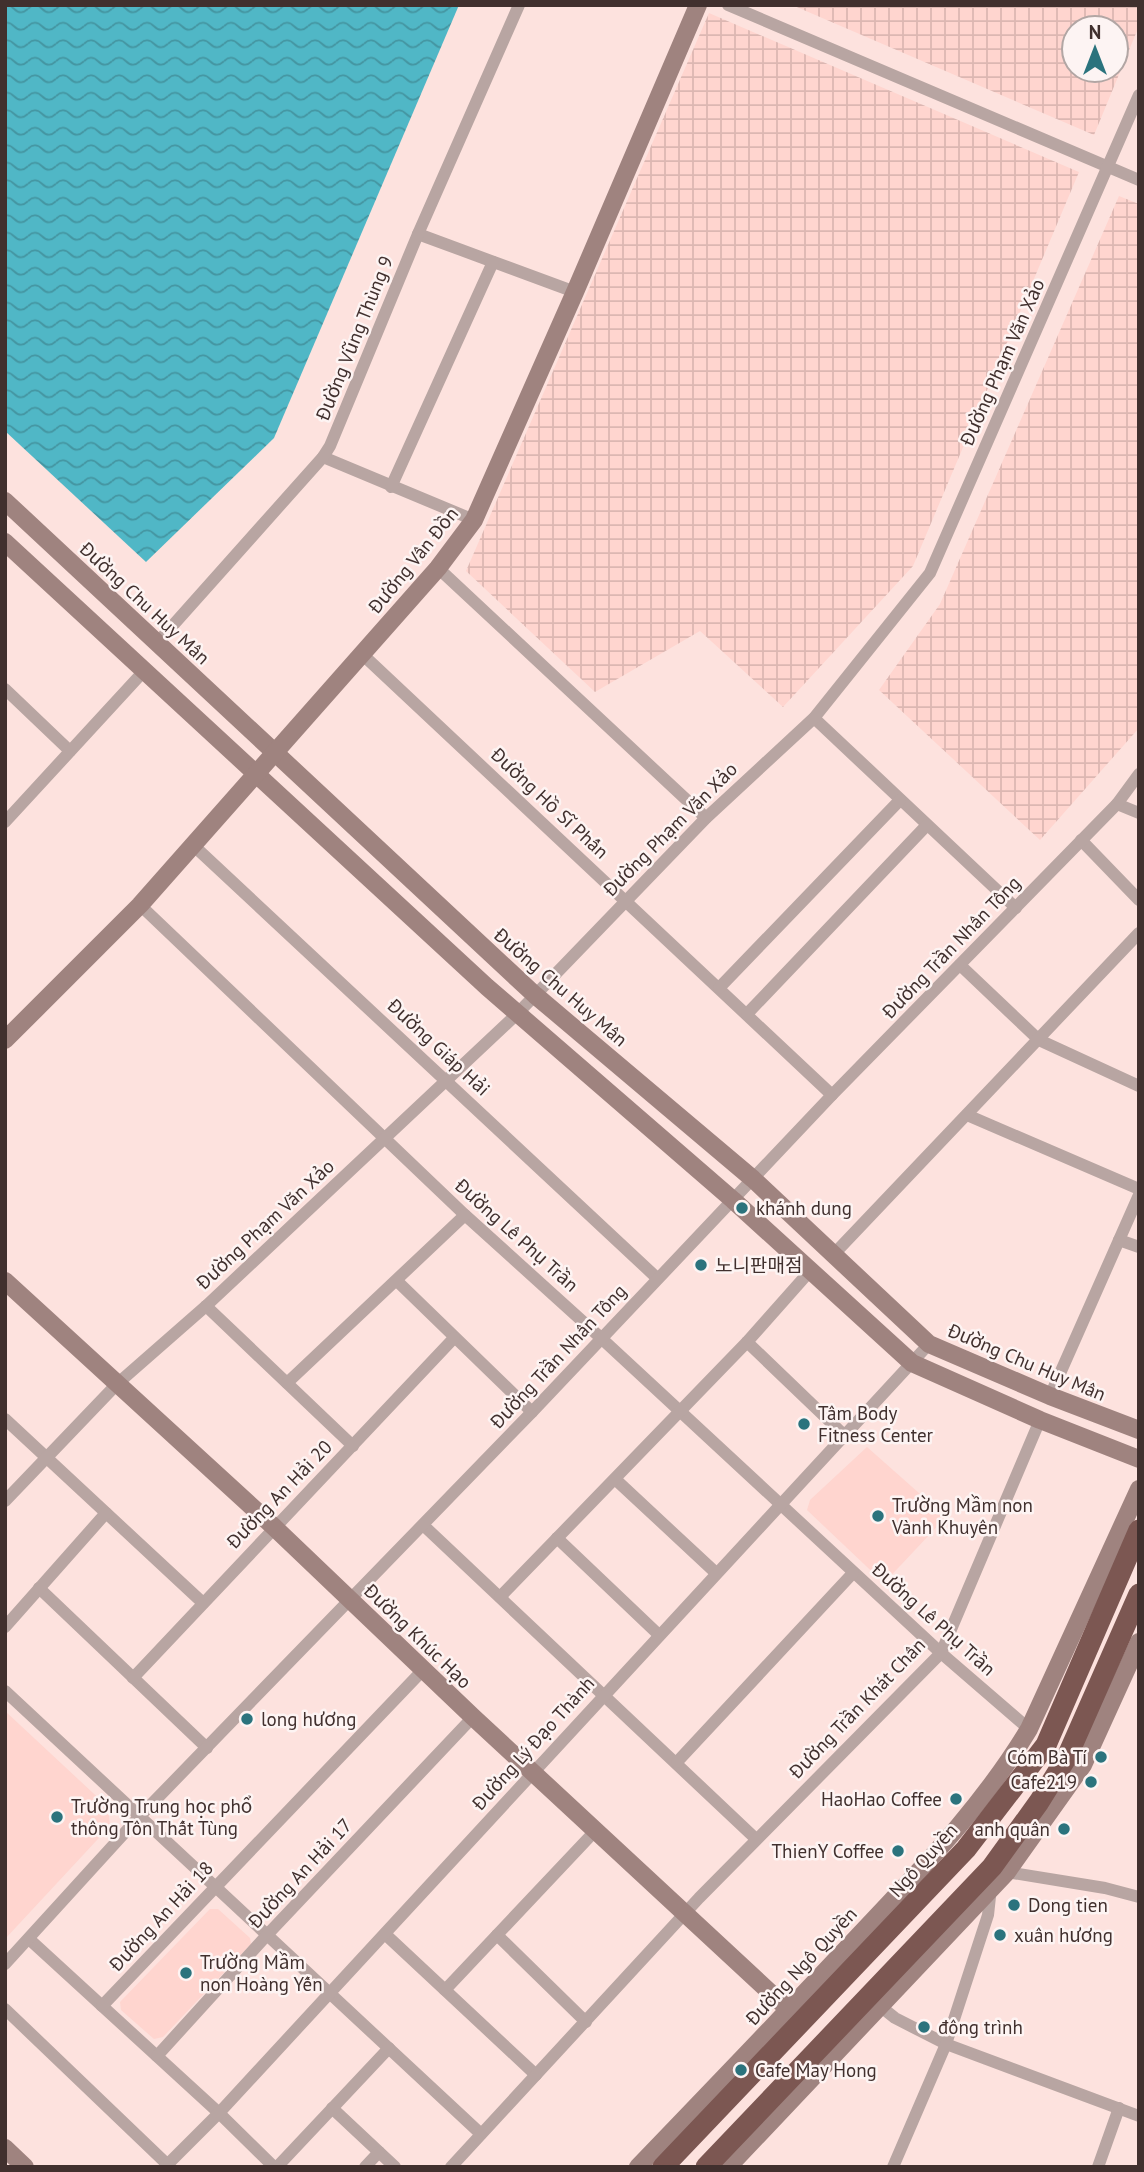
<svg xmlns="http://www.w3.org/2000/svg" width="1144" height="2172" font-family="'PT Sans','Noto Sans KR',sans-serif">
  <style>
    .built { fill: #ffd5cf }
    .industrial { fill: url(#industrial-grid); fill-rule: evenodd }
    .water { fill: url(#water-waves) }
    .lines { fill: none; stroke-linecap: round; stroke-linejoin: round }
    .street { stroke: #b8a5a2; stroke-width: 12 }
    .secondary { stroke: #9f837f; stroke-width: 18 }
    .highway { stroke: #7c5752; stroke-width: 21 }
    .poi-dot { fill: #2b737d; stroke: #fdf4f3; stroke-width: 2.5 }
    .labels { text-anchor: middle; stroke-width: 5; stroke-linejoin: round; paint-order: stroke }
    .street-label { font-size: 19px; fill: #41302e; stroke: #fdf4f3 }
    .poi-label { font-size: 19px; fill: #41302e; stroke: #fdf4f3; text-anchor: start }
  </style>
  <defs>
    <pattern id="industrial-grid" width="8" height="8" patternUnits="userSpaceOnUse" patternTransform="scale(1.75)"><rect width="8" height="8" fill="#ffd5cf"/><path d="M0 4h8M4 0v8" fill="none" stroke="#dcb7b2"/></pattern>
    <pattern id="water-waves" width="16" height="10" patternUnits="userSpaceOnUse" patternTransform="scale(1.75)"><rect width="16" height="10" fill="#50b7c6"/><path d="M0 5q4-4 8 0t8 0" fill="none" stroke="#4495a1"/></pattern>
  </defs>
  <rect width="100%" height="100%" fill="#fde2de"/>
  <g class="built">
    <path d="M867 1447 946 1517 884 1583 807 1510 810 1500Z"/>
    <path d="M5 1711 108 1807 110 1826 5 1939Z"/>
    <path d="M210 1909H218L250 1938 251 1944 163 2037 154 2039 121 2010 120 2002Z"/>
  </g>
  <g class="industrial">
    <path d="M792 5H1139V26L1094 135ZM1074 28H1116V70H1074Z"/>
    <path d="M709 13 1079 172 913 566 783 707 700 631 595 692 466 571Z"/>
    <path d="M1119 196 1139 204V728L1040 840 879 690 940 604Z"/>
  </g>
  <path class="water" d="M5 5H459L274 438 146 562 5 431Z"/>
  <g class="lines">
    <g class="street">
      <path d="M728 5 1139 180"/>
      <path d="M418 234 575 292"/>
      <path d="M323 457 474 520"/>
      <path d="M391 487 493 262"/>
      <path d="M438 568 706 818"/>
      <path d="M158 642 323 457 330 446 418 234 519 5"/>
      <path d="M362 654 832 1095"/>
      <path d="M5 689 70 751"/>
      <path d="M814 718 1016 908"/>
      <path d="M1117 804 1139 813"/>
      <path d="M5 822 144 671"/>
      <path d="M1081 840 1139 900"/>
      <path d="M193 845 657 1278"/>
      <path d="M140 905 465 1215 601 1338 941 1653 1029 1729"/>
      <path d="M960 965 1039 1040 1139 1086"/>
      <path d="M719 988 900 800"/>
      <path d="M747 1014 927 825"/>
      <path d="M967 1115 1139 1189"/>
      <path d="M1119 1240 1139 1247"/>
      <path d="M834 1254 1139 933"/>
      <path d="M397 1281 532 1412"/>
      <path d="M206 1306 353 1446"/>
      <path d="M747 1342 844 1435"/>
      <path d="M287 1383 465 1215"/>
      <path d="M1050 1396 1139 1195"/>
      <path d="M5 1419 203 1603"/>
      <path d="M615 1479 716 1573"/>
      <path d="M5 1501 117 1384 206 1306 517 1014 706 818 814 718 930 573 1139 95"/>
      <path d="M423 1525 756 1839"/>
      <path d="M557 1538 659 1635"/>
      <path d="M39 1588 207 1748"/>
      <path d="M500 1597 747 1342 810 1271"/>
      <path d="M5 1627 106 1513"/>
      <path d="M133 1678 454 1338"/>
      <path d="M5 1691 481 2134"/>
      <path d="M677 1762 853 1573"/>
      <path d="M1007 1872 1105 1888 1139 1897"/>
      <path d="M385 1934 536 2075"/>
      <path d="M497 1935 586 2022"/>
      <path d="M29 1939 219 2113 274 2167"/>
      <path d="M5 1964 139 1817 532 1412 832 1095 1117 804 1139 774"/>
      <path d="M445 1990 596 1830"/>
      <path d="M102 2006 423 1670"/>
      <path d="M880 2006 895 2018 946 2044 1139 2116"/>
      <path d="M5 2009 170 2167"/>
      <path d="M157 2056 267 1935 473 1717"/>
      <path d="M332 2108 395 2167"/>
      <path d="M165 2167 219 2113 929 1344"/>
      <path d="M277 2167 389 2048"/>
      <path d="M365 2167 379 2152"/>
      <path d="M451 2167 699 1898 941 1653 1040 1420"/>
      <path d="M893 2167 946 2044 988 1915 991 1887"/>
      <path d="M1098 2167 1119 2108"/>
    </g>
    <g class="secondary">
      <path d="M5 501 535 995 753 1179 929 1344 1050 1396 1139 1430"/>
      <path d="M5 542 487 987 733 1200 912 1363 1040 1420 1139 1459"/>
      <path d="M5 1040 140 905 438 568 474 520 575 292 698 5"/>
      <path d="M5 1281 274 1527 473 1717 802 2022"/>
      <path d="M5 2148 25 2167"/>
      <path d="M638 2167C714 2088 790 2009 865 1929 924 1866 984 1804 1029 1729L1139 1489"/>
      <path d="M728 2167 1007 1872 1083 1765 1139 1642"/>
    </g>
    <g class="highway">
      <path d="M663 2167 966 1849 1046 1745 1139 1530"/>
      <path d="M706 2167 992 1867 1039 1802 1067 1757 1139 1594"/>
    </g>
  </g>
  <g class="poi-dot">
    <circle cx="742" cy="1208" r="7"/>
    <circle cx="701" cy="1265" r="7"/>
    <circle cx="804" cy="1424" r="7"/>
    <circle cx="878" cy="1516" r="7"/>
    <circle cx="247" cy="1719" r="7"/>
    <circle cx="1101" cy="1757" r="7"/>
    <circle cx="1091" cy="1782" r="7"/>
    <circle cx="956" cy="1799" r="7"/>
    <circle cx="57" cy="1817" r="7"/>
    <circle cx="1064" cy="1829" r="7"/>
    <circle cx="898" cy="1851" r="7"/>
    <circle cx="1014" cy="1905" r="7"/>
    <circle cx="1000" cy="1935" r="7"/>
    <circle cx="186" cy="1973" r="7"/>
    <circle cx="924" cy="2027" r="7"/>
    <circle cx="741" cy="2070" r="7"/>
  </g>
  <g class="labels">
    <g class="street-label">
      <text transform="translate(354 338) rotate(-68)" y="7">Đường Vũng Thùng 9</text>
      <text transform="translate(1002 362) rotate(-66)" y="7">Đường Phạm Văn Xảo</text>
      <text transform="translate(413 560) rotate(-51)" y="7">Đường Vân Đồn</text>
      <text transform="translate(145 603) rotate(43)" y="7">Đường Chu Huy Mân</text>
      <text transform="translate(550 803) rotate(43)" y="7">Đường Hồ Sĩ Phấn</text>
      <text transform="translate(670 829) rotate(-45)" y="7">Đường Phạm Văn Xảo</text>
      <text transform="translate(951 947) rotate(-46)" y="7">Đường Trần Nhân Tông</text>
      <text transform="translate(561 987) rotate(41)" y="7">Đường Chu Huy Mân</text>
      <text transform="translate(439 1047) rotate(43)" y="7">Đường Giáp Hải</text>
      <text transform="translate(265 1224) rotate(-43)" y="7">Đường Phạm Văn Xảo</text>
      <text transform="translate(517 1235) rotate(42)" y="7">Đường Lê Phụ Trần</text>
      <text transform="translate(558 1356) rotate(-47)" y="7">Đường Trần Nhân Tông</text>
      <text transform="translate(1027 1362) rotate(23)" y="7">Đường Chu Huy Mân</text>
      <text transform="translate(279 1494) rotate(-46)" y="7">Đường An Hải 20</text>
      <text transform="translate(934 1619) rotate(42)" y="7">Đường Lê Phụ Trần</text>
      <text transform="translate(418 1636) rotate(44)" y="7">Đường Khúc Hạo</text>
      <text transform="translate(857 1708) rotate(-46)" y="7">Đường Trần Khát Chân</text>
      <text transform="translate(533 1743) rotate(-48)" y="7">Đường Lý Đạo Thành</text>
      <text transform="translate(923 1860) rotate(-48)" y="7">Ngô Quyền</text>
      <text transform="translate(300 1873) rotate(-47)" y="7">Đường An Hải 17</text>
      <text transform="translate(161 1916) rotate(-47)" y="7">Đường An Hải 18</text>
      <text transform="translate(801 1966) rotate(-47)" y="7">Đường Ngô Quyền</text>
    </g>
    <g class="poi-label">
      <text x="756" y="1215">khánh dung</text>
      <text x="715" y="1272">노니판매점</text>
      <text x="818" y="1420">Tâm Body<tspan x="818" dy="22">Fitness Center</tspan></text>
      <text x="892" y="1512">Trường Mầm non<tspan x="892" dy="22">Vành Khuyên</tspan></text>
      <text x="261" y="1726">long hương</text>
      <text x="1087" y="1764" text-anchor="end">Cóm Bà Tí</text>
      <text x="1077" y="1789" text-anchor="end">Cafe219</text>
      <text x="942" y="1806" text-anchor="end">HaoHao Coffee</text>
      <text x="71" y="1813">Trường Trung học phổ<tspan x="71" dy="22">thông Tôn Thất Tùng</tspan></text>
      <text x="1050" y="1836" text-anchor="end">anh quân</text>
      <text x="884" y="1858" text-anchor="end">ThienY Coffee</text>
      <text x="1028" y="1912">Dong tien</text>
      <text x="1014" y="1942">xuân hương</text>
      <text x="200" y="1969">Trường Mầm<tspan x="200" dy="22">non Hoàng Yến</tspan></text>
      <text x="938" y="2034">đông trình</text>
      <text x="755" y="2077">Cafe May Hong</text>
    </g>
  </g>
  <rect width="1144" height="2172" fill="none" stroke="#41302e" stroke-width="14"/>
  <g transform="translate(1095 49)"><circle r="33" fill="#fdf4f3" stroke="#b2a6a4" stroke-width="2"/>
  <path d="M0-5L12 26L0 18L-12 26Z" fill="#2b737d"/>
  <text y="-10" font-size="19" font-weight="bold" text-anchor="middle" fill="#41302e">N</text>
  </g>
</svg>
